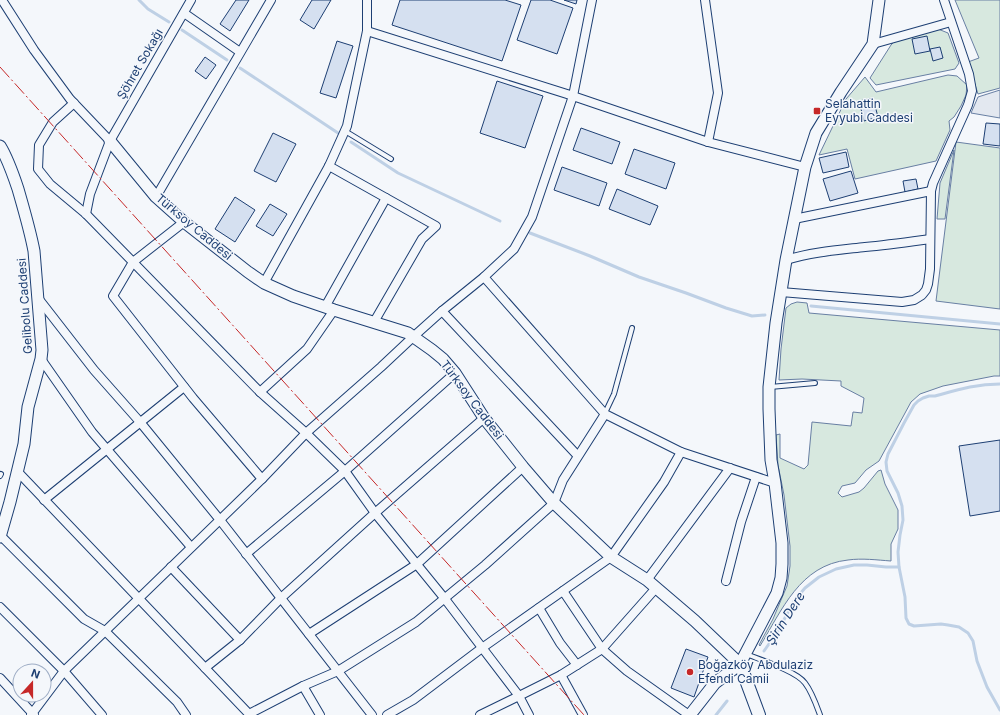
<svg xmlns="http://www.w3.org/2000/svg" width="1000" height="715" font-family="Inter,sans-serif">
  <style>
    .green { fill: #d7e8df; stroke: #687fa3 }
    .parking { fill: #e3e8f0; stroke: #687fa3 }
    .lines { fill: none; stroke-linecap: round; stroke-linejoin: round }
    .stream { stroke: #bed0e5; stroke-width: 3 }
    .building { fill: #d5e0f0; stroke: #1d3f73 }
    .service-casing { stroke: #1d3f73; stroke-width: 6 }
    .minor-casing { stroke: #1d3f73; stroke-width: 10 }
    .tertiary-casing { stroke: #1d3f73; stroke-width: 13 }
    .secondary-casing { stroke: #1d3f73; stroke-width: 14 }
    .service { stroke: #f4f7fb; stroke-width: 4 }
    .minor { stroke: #f4f7fb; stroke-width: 8 }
    .tertiary { stroke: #f4f7fb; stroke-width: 11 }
    .secondary { stroke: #f4f7fb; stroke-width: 12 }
    .power { stroke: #c62828; stroke-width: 1; stroke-dasharray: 14 3 2 3; stroke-linecap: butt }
    .poi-dot { fill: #c62828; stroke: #f4f7fb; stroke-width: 1.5 }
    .labels { text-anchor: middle; stroke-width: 3; stroke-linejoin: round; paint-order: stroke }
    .street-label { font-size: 12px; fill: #1d3f73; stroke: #f4f7fb }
    .poi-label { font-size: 12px; fill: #1d3f73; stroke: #f4f7fb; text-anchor: start }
    .water-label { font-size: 13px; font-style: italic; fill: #1d3f73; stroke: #f4f7fb }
  </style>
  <rect width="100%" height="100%" fill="#f4f7fb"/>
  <g class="green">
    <path d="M955 0H1000V88L978 94 968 62 979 58Z"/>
    <path d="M938 29 948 33 959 63 955 69 876 85 870 78 891 45 896 40Z"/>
    <path d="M948 75 957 76 967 85 966 95 961 106 954 117 949 121 950 130 936 161 855 179 847 149 819 155 846 99 865 77 876 92Z"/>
    <path d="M956 142 1000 148V309L936 301Z"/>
    <path d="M954 150 945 219H937L940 183Z"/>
    <path d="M797 302 807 303 809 313 1000 330V376H994L943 386 920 394 911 402 879 461 866 470 855 483 842 486 838 493 842 497 859 492 864 488 878 471 881 470 885 484 898 510V529L891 544V561C877 560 862 558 848 560 800 565 782 610 760 646L759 645 773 619 781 600 787 586 790 566V546L784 495 778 465 776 435 780 434V458L804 469 808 465 812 422 851 426 853 412 862 413 864 398 841 386V381L802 379 779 380 781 349 786 308 791 304Z"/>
  </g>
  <path class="parking" d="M1000 90V118L971 113 978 97Z"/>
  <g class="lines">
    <g class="stream">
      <path d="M139 0 148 9 169 22"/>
      <path d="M182 30 227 60"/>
      <path d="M240 68 338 133"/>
      <path d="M351 142 398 173 500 221"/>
      <path d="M530 233 590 256 639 277 686 293 726 308 752 316 765 315"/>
      <path d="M811 306 1000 324"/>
      <path d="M1000 384C976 384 957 390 935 396H929L923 398 918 401 914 405 904 423 888 454 886 462 887 471 898 493 902 506 903 520 900 535 898 552 899 567 905 597 906 618 909 624 914 626 941 624 948 625 959 627 968 633 973 641 977 661 987 687 1000 710"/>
      <path d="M764 651 778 631 794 601 805 588 819 577 836 569 854 565H867L886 567H899"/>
      <path d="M716 715 727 701"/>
    </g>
  </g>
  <g class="building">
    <path d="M236 0H249L230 31 220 24Z"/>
    <path d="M312 0H331L314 29 300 20Z"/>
    <path d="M400 0H505L521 5 502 61 392 25Z"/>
    <path d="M531 0H550L573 8 557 54 517 40Z"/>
    <path d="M564 0H577L576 4Z"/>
    <path d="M927 36 930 51 915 54 912 39Z"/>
    <path d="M337 41 353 46 336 98 320 93Z"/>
    <path d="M940 47 943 58 933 61 930 49Z"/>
    <path d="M205 57 216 65 206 79 195 71Z"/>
    <path d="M497 81 543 96 525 148 480 133Z"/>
    <path d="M873 98 878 117 864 121 859 101Z"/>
    <path d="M986 123 1000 124V146L983 144Z"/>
    <path d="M581 128 620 142 612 164 573 150Z"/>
    <path d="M273 133 296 144 276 182 254 171Z"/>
    <path d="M634 149 675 163 666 189 625 174Z"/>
    <path d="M846 152 849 167 823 173 819 158Z"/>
    <path d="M562 167 607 183 599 206 554 190Z"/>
    <path d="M851 171 858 193 830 201 823 179Z"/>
    <path d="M916 179 918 189 905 192 903 181Z"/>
    <path d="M617 189 658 206 650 225 609 209Z"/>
    <path d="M235 197 255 210 235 242 215 229Z"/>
    <path d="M270 204 287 214 273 236 256 226Z"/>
    <path d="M1000 440V511L970 516 959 446Z"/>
    <path d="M686 649 708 657 694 697 671 688Z"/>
  </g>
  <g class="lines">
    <defs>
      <g id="service">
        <path d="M345 131 391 159"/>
        <path d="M770 387 815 383"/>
        <path d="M605 413 614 394 632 328"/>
        <path d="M0 476 1 474"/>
        <path d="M746 654C761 660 796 671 805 683 812 692 816 704 820 715"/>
      </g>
      <g id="minor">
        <path d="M2 0 34 50 70 99 110 141"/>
        <path d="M705 0 718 93 708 142"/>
        <path d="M184 13 240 52"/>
        <path d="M367 31 567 94 708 142 805 167"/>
        <path d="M873 44 951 22"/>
        <path d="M74 103 53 122 39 145 38 169 50 184 86 214 260 392 306 433 345 471 375 513 445 599 519 696 529 715"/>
        <path d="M329 166 436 226 422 239 374 322"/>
        <path d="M156 197 271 0"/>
        <path d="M86 214 90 194 110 141 191 0"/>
        <path d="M794 219 931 191"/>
        <path d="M184 222 133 262 113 296 193 398 262 479"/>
        <path d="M786 260C812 252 839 250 865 247 887 245 908 242 930 239"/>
        <path d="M484 277 605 414 681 452 775 483"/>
        <path d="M264 283 329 166 347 126 367 31V0"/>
        <path d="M781 292 902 302 914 300 922 295 926 290 928 284 930 269 931 191 933 183 968 105 972 91 969 74 944 0"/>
        <path d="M38 298 94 370 140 422 220 520 372 715"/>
        <path d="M325 307 386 198"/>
        <path d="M442 311 577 455"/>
        <path d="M41 359 92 432 191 547"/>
        <path d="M260 392 307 349 334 310"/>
        <path d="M18 472 250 715"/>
        <path d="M44 500 184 387"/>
        <path d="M1 536 84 619 105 631 177 702 186 715"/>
        <path d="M246 554 345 471 455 373"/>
        <path d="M171 567 240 640"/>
        <path d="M647 580 730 468"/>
        <path d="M726 581 741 522 756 477"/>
        <path d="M563 591 602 649 627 671 689 715"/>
        <path d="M0 607 64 671 102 715"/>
        <path d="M539 608 560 643 577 665"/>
        <path d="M309 634 417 564 523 467"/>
        <path d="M205 668 240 640 281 598 375 513 484 418"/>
        <path d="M561 675 583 715"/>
        <path d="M0 678 34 715"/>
        <path d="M303 686 320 715"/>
        <path d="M249 714 303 686 338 671 416 622 485 565 554 503 563 480 605 414"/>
        <path d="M31 715 64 671 262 479 306 433 381 367 413 337 442 311 484 277 514 249 532 217 573 96 592 0"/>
        <path d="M387 715 413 700 482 648 611 557 664 482 681 452"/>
        <path d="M480 715 519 696 561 675 602 649 656 588"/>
      </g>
      <g id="tertiary">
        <path d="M110 141 156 197 184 222 248 272 264 283 293 296 334 310 408 333 432 350 443 359 455 373 484 418 523 467 554 503 611 557 647 580 695 621 740 664"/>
        <path d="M0 146C8 159 13 174 18 189 24 210 30 230 34 251L42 350 41 359 28 407 24 444 10 502 0 537"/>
        <path d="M690 715 715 683 740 664 777 593 781 578 782 564V543L775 483 771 460 769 409V387L776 323 786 260 805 167 816 133 841 92 873 44 879 0"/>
      </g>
      <path id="secondary" d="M740 664 759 715"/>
    </defs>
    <use href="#service" class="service-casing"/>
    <use href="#minor" class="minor-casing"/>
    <use href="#tertiary" class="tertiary-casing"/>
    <use href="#secondary" class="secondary-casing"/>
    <use href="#service" class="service"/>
    <use href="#minor" class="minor"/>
    <use href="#tertiary" class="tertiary"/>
    <use href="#secondary" class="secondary"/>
    <path class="power" d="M0 67 584 715"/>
  </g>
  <g class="poi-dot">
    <rect x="813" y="107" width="8" height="8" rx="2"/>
    <circle cx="690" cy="672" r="4"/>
  </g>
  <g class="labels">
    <g class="street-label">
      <text transform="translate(140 64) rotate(-60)" y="4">Şöhret Sokağı</text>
      <text transform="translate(194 227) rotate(40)" y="4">Türksoy Caddesi</text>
      <text transform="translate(25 306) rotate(-94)" y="4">Gelibolu Caddesi</text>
      <text transform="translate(472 400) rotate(53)" y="4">Türksoy Caddesi</text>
    </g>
    <g class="poi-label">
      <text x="825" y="108">Selahattin<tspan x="825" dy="14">Eyyubi Caddesi</tspan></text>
      <text x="698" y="669">Boğazköy Abdulaziz<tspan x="698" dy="14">Efendi Camii</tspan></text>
    </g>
    <g class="water-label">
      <text transform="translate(785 618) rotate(-57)" y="5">Şirin Dere</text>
    </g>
  </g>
  <g transform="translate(32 683) rotate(21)"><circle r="19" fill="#f4f7fb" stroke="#9eadc5"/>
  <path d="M0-3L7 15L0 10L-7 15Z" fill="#c62828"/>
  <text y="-6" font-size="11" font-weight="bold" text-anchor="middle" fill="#1d3f73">N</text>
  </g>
</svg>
